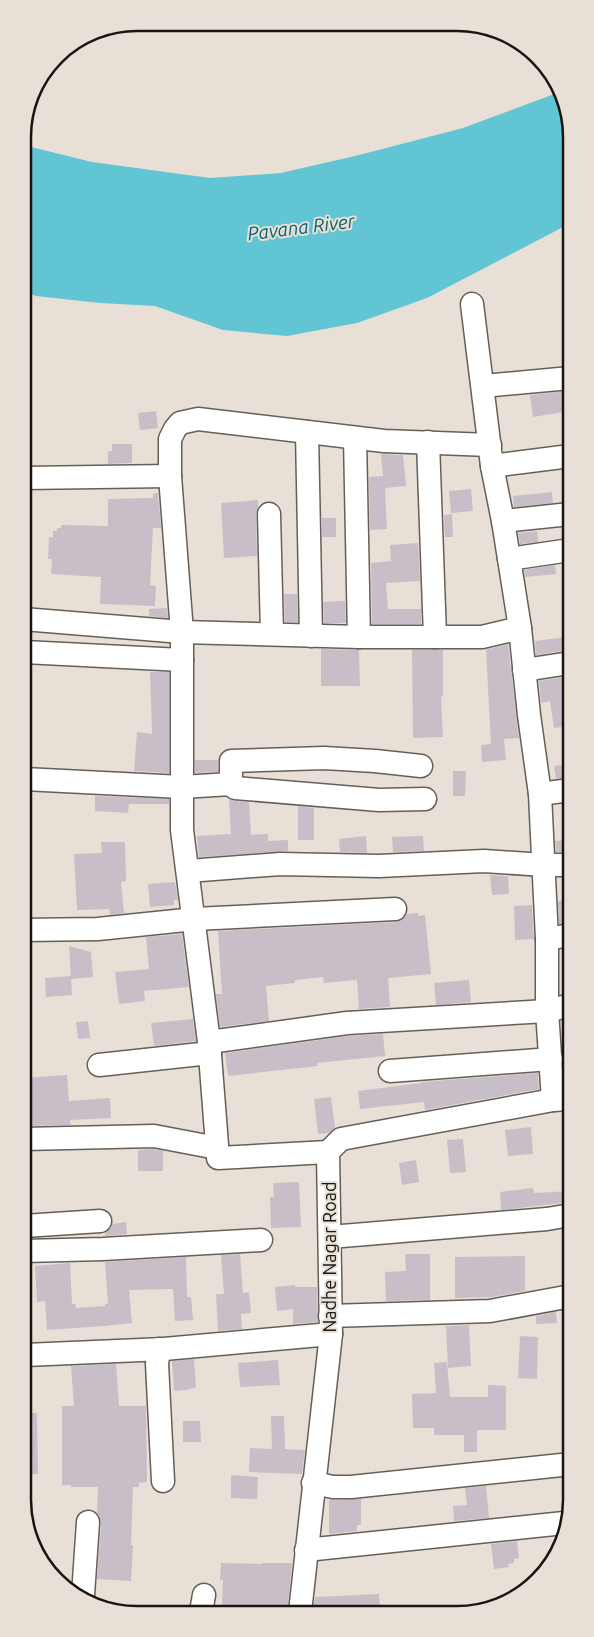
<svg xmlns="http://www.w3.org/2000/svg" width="594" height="1637" font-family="Ubuntu,sans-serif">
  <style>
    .water { fill: #62c5d3 }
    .building { fill: #c7bec8 }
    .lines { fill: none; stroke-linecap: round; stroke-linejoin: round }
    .minor-casing { stroke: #665f56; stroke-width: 25 }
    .minor { stroke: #fff; stroke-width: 22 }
    .labels { text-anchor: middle; stroke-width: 4; stroke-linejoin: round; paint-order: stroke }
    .street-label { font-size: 18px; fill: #181612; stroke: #e8e0d6 }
    .water-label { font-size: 19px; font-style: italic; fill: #0c626c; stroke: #e8e0d6 }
    .rim { fill: none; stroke: #181612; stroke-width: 2.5 }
  </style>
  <rect width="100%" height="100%" fill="#e8e0d6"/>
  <path class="water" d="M557 93 569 115V224L427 298 357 323 287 336 223 330 155 306 100 303 36 296 23 291V145L92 162 210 178 281 173 359 155 463 128Z"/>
  <g class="building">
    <path d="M569 391 570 411 533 417 530 395Z"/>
    <path d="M156 411 158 428 140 430 138 413Z"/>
    <path d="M112 444H132V463L108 464V451H112Z"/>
    <path d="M381 454 403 455 406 486 385 488 387 529 370 530 369 477 383 476Z"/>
    <path d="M471 489 473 511 451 513 449 491Z"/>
    <path d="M552 492 553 503 514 507 513 496Z"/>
    <path d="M158 493 161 528H153L150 585 156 586 155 606 100 604 101 577 51 574 52 559H48L49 537H53V531H57V528H61V525L108 526V499L153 498V494Z"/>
    <path d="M258 500V507L256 514 257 556 224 558 221 503Z"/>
    <path d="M452 514 453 537H445L444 515Z"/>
    <rect x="322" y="518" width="14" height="19"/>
    <path d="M537 531 538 542 520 544 518 533Z"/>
    <path d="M418 543 420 581 386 583 388 609H421V624H372L371 563 391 561 390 545Z"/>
    <path d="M555 565 556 574 525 577 524 570Z"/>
    <path d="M284 594H297L298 622H285Z"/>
    <path d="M345 601 346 623H324L323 602Z"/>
    <path d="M167 608 168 618 149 616V609Z"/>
    <path d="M567 637 568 650 536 655 535 641Z"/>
    <path d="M508 644 519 738 504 739 506 760 482 762 481 745 491 744 486 650Z"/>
    <path d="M321 649 359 650 360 686H321Z"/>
    <path d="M412 650H443V696H441L443 737 413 738Z"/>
    <path d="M150 672H169V773L134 771 137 732 152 734Z"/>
    <path d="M566 677 570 704V726L554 728 550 701 541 703 539 681Z"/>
    <path d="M195 760H218V772L195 773Z"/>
    <path d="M570 764V777L556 779 554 766Z"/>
    <path d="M453 771H466L465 796H453Z"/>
    <path d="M95 796 169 799V804H129L128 813 95 811Z"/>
    <path d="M229 799 234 801 249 802 251 835 268 834V841L288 840V851L199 857 197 836 231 834Z"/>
    <path d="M298 806 314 808V840H298Z"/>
    <path d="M366 836 367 853 340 852 339 839Z"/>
    <path d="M423 836 424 851 393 852 392 837Z"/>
    <path d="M570 840V852H556L555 841Z"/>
    <path d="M101 842H125L126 881 121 882 124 913 110 915 109 909 77 910 74 854 102 853Z"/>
    <path d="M490 875 508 876 509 894 492 895Z"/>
    <path d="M175 882 178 900H174V905L150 907 148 884Z"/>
    <path d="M570 900V922L559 924 558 901Z"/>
    <path d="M532 905 534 939 515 940 514 906Z"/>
    <path d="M418 913V916L425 915 431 974 388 978 390 1007 359 1009 357 980 324 983 323 977 295 980V983L266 986 269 1021 220 1027 216 994H222L218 931 396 922 402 920 407 914Z"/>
    <path d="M182 934 189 987 144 991 145 1001 119 1004 115 972 149 969 146 937Z"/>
    <path d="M69 946 91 952 93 977 71 979Z"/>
    <path d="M71 976 72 995 46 997 45 978Z"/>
    <path d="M469 980 471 1002 436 1005 434 983Z"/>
    <path d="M193 1019 196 1041 154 1046 151 1023Z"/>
    <path d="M88 1021 90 1038 78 1039 76 1022Z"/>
    <path d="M383 1034 385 1056 317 1063 318 1066 228 1076 225 1053 348 1036Z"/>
    <path d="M538 1073 539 1089 425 1110 424 1102 360 1109 358 1091 422 1083V1082Z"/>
    <path d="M67 1075 69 1101 110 1098 111 1118 70 1120 71 1125 24 1126V1078Z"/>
    <path d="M331 1097 335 1128 329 1133 318 1134 314 1099Z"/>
    <path d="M531 1127 533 1154 508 1156 505 1130Z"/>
    <path d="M463 1139 466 1172 450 1173 447 1140Z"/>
    <path d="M153 1149 163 1151V1171H138V1150Z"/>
    <path d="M416 1160 419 1182 402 1185 399 1163Z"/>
    <path d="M299 1182 301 1227 271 1228 270 1197H274L273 1183Z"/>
    <path d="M533 1188 534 1193 571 1191V1202L501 1210 500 1192Z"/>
    <path d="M126 1222 127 1234 105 1236V1233L112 1227V1224Z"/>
    <path d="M240 1254 243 1293 249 1292 251 1313 241 1314 242 1329 218 1331 216 1294H224L221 1255Z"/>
    <path d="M405 1254H430V1300L386 1301 385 1272 406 1271Z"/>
    <path d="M525 1256V1291L492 1297 455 1298V1257Z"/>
    <path d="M186 1257 187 1297H191L193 1320 175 1321 173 1289 129 1290 132 1323 104 1326 47 1330 45 1301 37 1302 35 1266 70 1263 72 1304H75L76 1308 105 1306V1304H108L105 1262Z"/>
    <path d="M295 1285V1287H317L318 1322 293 1324V1309L277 1311 275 1287Z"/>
    <path d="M556 1312 557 1323 536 1324V1316Z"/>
    <path d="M469 1325 471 1366 448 1368 446 1326Z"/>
    <path d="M520 1336 538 1337 537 1379 518 1378Z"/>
    <path d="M194 1359 196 1387 187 1390 174 1391 172 1361Z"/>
    <path d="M278 1360 280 1385 240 1387 238 1363Z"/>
    <path d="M447 1362 450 1397H488V1385L506 1386V1430H477V1452H464V1435H434V1428H413L412 1394 436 1393 434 1363Z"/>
    <path d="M116 1364 119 1406H146L147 1482 139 1483V1487H133L131 1545H133L131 1581 97 1579 101 1523 100 1517 97 1513 98 1487H71V1485H62V1406H74L71 1366Z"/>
    <path d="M25 1413H37L38 1474H25Z"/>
    <path d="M271 1416H284L285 1449 305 1450 302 1474 249 1472 250 1448 272 1449Z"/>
    <path d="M183 1421H200L201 1442H183Z"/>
    <path d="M231 1475 258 1477 257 1499 231 1498Z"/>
    <path d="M486 1486 489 1518 454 1521 453 1506 467 1505 465 1488Z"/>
    <path d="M361 1499V1525H357V1531L329 1534V1500Z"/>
    <path d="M517 1541 519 1558 514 1559V1563L508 1564 509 1567 494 1569 491 1544Z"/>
    <path d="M221 1563 262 1564V1563H292L287 1612H228V1606H222L223 1580H220Z"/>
    <path d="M379 1594 380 1612H313L315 1597Z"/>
  </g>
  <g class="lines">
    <defs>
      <g id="minor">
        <path d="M472 304 492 466 503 521 520 628 529 715 540 794 547 939V1011L553 1100"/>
        <path d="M483 386 570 378"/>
        <path d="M307 432 311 636"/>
        <path d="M355 438 359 637"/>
        <path d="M428 442 435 637"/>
        <path d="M492 466 570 456"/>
        <path d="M23 478 170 476"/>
        <path d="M269 514 272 634"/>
        <path d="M503 521 570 514"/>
        <path d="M509 559 570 550"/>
        <path d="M23 619 182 632 359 637H482L520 628"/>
        <path d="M24 652 182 660"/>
        <path d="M524 670 570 663"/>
        <path d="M24 779 182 787 231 784 235 788 379 800 425 799"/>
        <path d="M231 784V761L324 758 375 761 421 766"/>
        <path d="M540 794 570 790"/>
        <path d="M188 871 280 864 379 866 484 861 544 865H570"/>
        <path d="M24 930 98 929 195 919 395 909"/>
        <path d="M547 939 570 935"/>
        <path d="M209 1042 347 1023 547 1011 571 1005"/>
        <path d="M99 1065 210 1053"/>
        <path d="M390 1071 551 1059"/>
        <path d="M24 1139 154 1136 217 1148"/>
        <path d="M328 1152 218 1158 209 1042 182 830V632L170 476V439L175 429 180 423 198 419 384 441 490 445"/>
        <path d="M24 1226 100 1221"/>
        <path d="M330 1237 547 1219 571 1215"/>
        <path d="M24 1251 103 1249 261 1240"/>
        <path d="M330 1316 490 1311 571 1296"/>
        <path d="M159 1349 157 1364 163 1481"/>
        <path d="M25 1355 164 1349 331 1334"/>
        <path d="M313 1483 333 1487H351L571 1464"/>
        <path d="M306 1550 564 1523"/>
        <path d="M83 1595 88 1522"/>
        <path d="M201 1612 204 1595"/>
        <path d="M300 1612 331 1334 328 1152 341 1139 553 1100 571 1099"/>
      </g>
    </defs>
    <use href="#minor" class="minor-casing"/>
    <use href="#minor" class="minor"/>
  </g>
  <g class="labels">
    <g class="street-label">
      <text transform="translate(330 1257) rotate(-90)" y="6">Nadhe Nagar Road</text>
    </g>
    <g class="water-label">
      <text transform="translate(301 227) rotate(-7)" y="7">Pavana River</text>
    </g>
  </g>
  <path d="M0 0H594V1637H0ZM137 31H457A106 106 0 0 1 563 137V1500A106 106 0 0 1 457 1606H137A106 106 0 0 1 31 1500V137A106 106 0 0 1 137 31Z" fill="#e8e0d6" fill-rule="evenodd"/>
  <path class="rim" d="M137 31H457A106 106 0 0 1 563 137V1500A106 106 0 0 1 457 1606H137A106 106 0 0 1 31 1500V137A106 106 0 0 1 137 31Z"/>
</svg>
